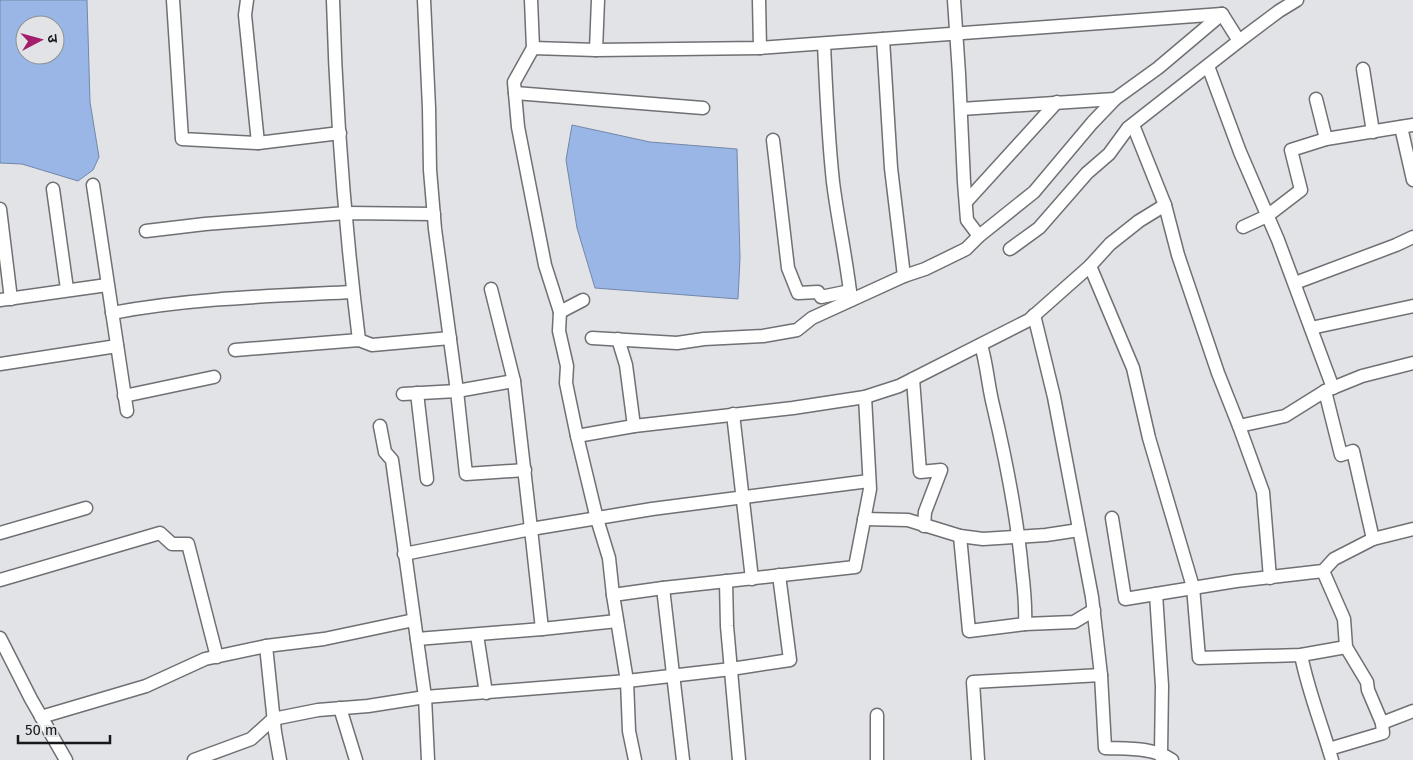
<svg xmlns="http://www.w3.org/2000/svg" width="1413" height="760" font-family="'Fira Sans','Noto Sans Devanagari',sans-serif">
  <style>
    .water { fill: #9ab6e6; stroke: #7387a8; fill-rule: evenodd }
    .lines { fill: none; stroke-linecap: round; stroke-linejoin: round }
    .minor-casing { stroke: #6e7073; stroke-width: 15 }
    .minor { stroke: #fff; stroke-width: 12 }
  </style>
  <rect width="100%" height="100%" fill="#e1e3e6"/>
  <g class="water">
    <path d="M0 0H87L90 102 99 157 93 170 78 181 22 164 0 163ZM25 25H55V55H25Z"/>
    <path d="M572 125 650 142 737 149 740 258 738 299 595 288 577 228 566 160Z"/>
  </g>
  <g class="lines">
    <defs>
      <g id="minor">
        <path d="M173 0 182 139 258 143 340 133"/>
        <path d="M247 0 245 15 258 143"/>
        <path d="M333 0C336 113 345 227 359 340"/>
        <path d="M424 0 429 108 430 170 435 229 457 391 466 474 525 470"/>
        <path d="M531 0 533 48 514 82 518 127 545 265 560 312 559 331 567 366 566 383 577 436 597 519 609 558 613 595 627 681 629 731 635 760"/>
        <path d="M759 0 760 48"/>
        <path d="M954 0 959 74 964 182 967 220 979 236"/>
        <path d="M1222 14 1239 41"/>
        <path d="M883 39 891 168 904 276"/>
        <path d="M824 44C826 90 828 136 833 182 838 222 847 261 851 300"/>
        <path d="M533 48 596 50 760 48 1222 14"/>
        <path d="M596 50 598 0"/>
        <path d="M1208 66 1240 152 1278 240 1333 388"/>
        <path d="M1363 69 1373 132"/>
        <path d="M515 93 703 108"/>
        <path d="M1316 99 1326 139"/>
        <path d="M961 109 1115 99"/>
        <path d="M1133 125 1165 205 1178 255 1218 373 1239 426 1263 492 1270 578"/>
        <path d="M1401 127 1413 180"/>
        <path d="M773 140 788 268 798 293 818 292 821 297 850 291"/>
        <path d="M93 185 127 411"/>
        <path d="M53 189 67 289"/>
        <path d="M966 202 1057 102"/>
        <path d="M0 209 11 299"/>
        <path d="M1243 227 1267 216 1301 190 1291 150 1326 139 1413 125"/>
        <path d="M146 231 205 224 346 213 434 214"/>
        <path d="M1010 249 1039 228 1087 173 1109 154 1128 128 1239 41 1279 11 1297 0"/>
        <path d="M1090 266 1133 368 1149 438 1193 587 1199 658 1301 655 1346 647"/>
        <path d="M1295 283 1396 245 1413 237"/>
        <path d="M491 289 514 381 531 529 652 509 869 481"/>
        <path d="M0 300 107 285"/>
        <path d="M560 312 583 300"/>
        <path d="M112 313C191 298 273 296 353 292"/>
        <path d="M1034 315 1054 397 1092 597 1101 675 1105 748C1128 749 1152 747 1172 760"/>
        <path d="M1311 328 1413 306"/>
        <path d="M592 338 677 343 704 339 763 336 797 330 812 318 904 276 925 269 966 249 979 236 1034 192 1092 123 1115 99 1158 68 1222 14"/>
        <path d="M618 339 626 365 634 426"/>
        <path d="M981 345C987 365 988 385 993 405 1006 460 1017 514 1022 571 1024 588 1026 606 1025 624"/>
        <path d="M235 350 359 340 372 345 450 338"/>
        <path d="M0 364 117 346"/>
        <path d="M913 379 920 472 941 470 925 512 924 526"/>
        <path d="M1325 391 1341 455 1353 451 1373 539"/>
        <path d="M417 393 427 479"/>
        <path d="M403 394 457 391 514 381"/>
        <path d="M124 396 214 377"/>
        <path d="M733 414 752 579"/>
        <path d="M380 426 385 452 392 460 425 697 428 760"/>
        <path d="M1239 426 1285 416 1325 391 1362 376 1413 363"/>
        <path d="M577 436 634 426 793 408 865 397 899 386 1029 320 1090 266 1110 244 1139 221 1165 205"/>
        <path d="M1112 518 1125 599 1236 581 1323 571 1334 559 1373 539 1413 529"/>
        <path d="M864 519 908 520 960 536 983 539 1046 535 1079 530"/>
        <path d="M0 533 86 508"/>
        <path d="M960 536 969 631 1025 624 1074 622 1094 610"/>
        <path d="M404 554 531 529 542 629"/>
        <path d="M1323 571 1344 619 1346 647 1367 682 1368 690 1382 723 1383 733 1329 749"/>
        <path d="M0 580 160 533 172 544H188L217 657"/>
        <path d="M726 581 727 626 739 760"/>
        <path d="M663 588 683 760"/>
        <path d="M1156 594 1162 686 1161 753 1162 760"/>
        <path d="M613 595 663 588 855 567 870 489 865 397"/>
        <path d="M477 635 486 693"/>
        <path d="M0 638 31 699 66 760"/>
        <path d="M417 639 542 629 617 621"/>
        <path d="M266 646 275 732 280 760"/>
        <path d="M1301 655C1308 691 1322 725 1332 760"/>
        <path d="M340 708 356 760"/>
        <path d="M877 715V760"/>
        <path d="M41 717 146 686 205 659 266 646 324 639 414 620"/>
        <path d="M1382 723 1413 711"/>
        <path d="M194 760 251 739 273 719 318 710 368 706 425 697 627 681 731 669 790 660 779 575"/>
        <path d="M978 760 973 682 1101 675"/>
      </g>
    </defs>
    <use href="#minor" class="minor-casing"/>
    <use href="#minor" class="minor"/>
  </g>
  <g transform="translate(40 40) rotate(84)"><circle r="24" fill="#e1e3e6" stroke="#909294"/>
  <path d="M0-4L9 19L0 12L-9 19Z" fill="#a31e6b"/>
  <text y="-8" font-size="14" font-weight="bold" text-anchor="middle" fill="#171819">उ</text>
  </g>
  <path d="M18 735v8h92v-8" fill="none" stroke="#171819" stroke-width="2.5"/>
  <text x="25" y="735" font-size="15" fill="#171819" stroke="#e1e3e6" stroke-width="4" paint-order="stroke">50 m</text>
</svg>
